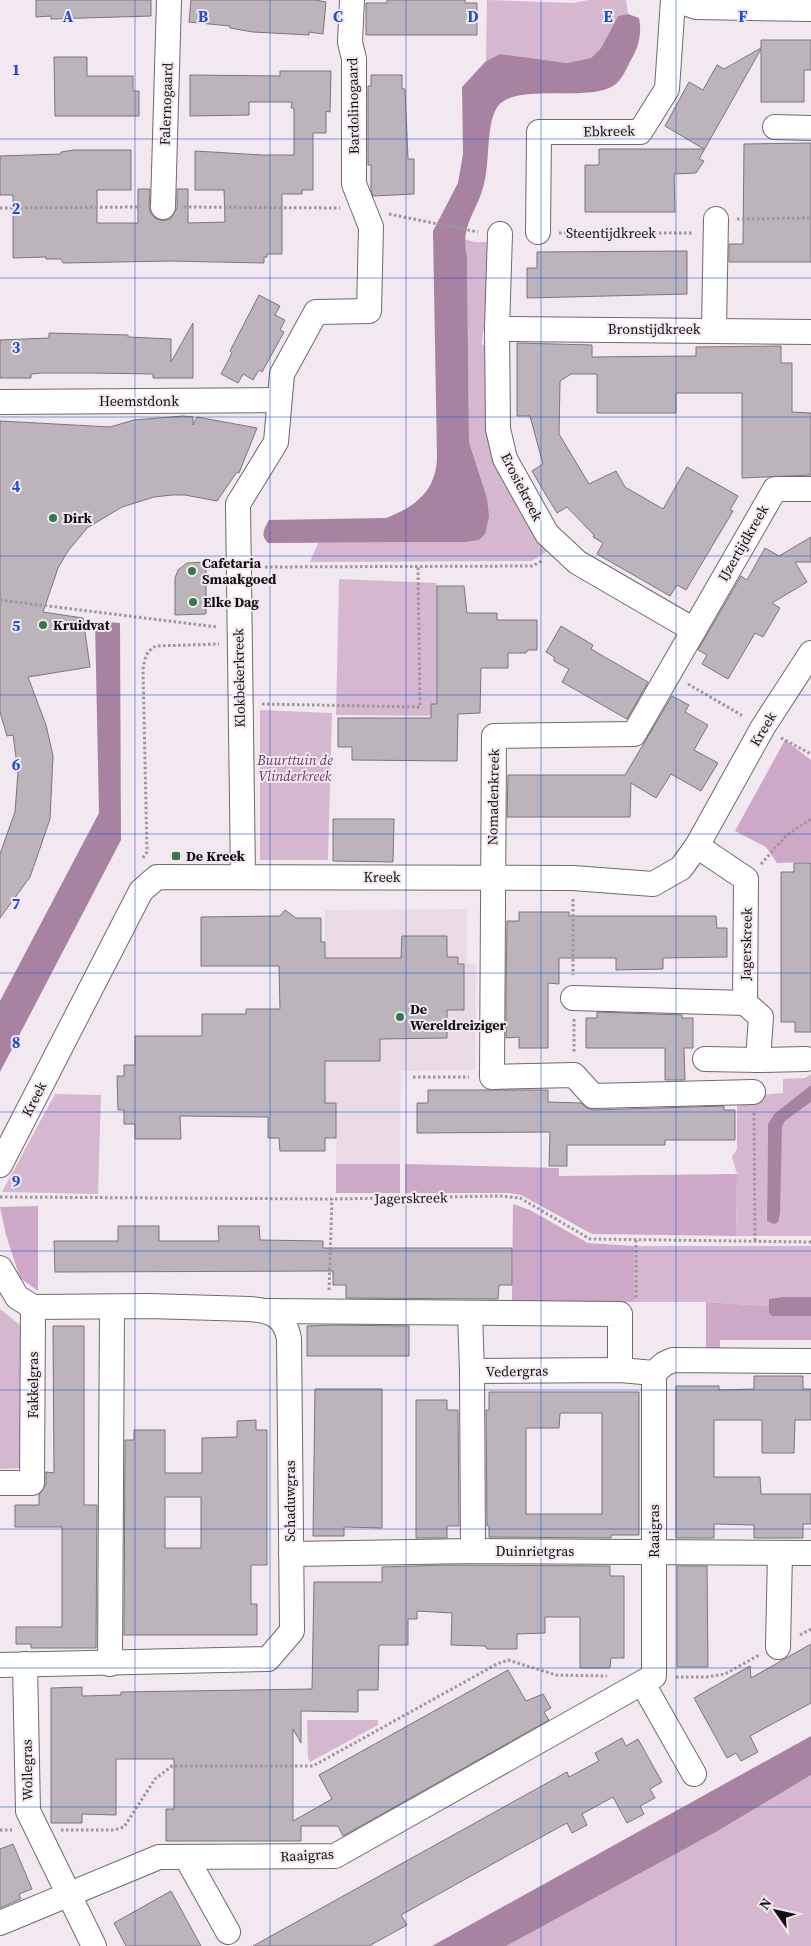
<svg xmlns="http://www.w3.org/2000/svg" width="811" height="1946" font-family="'Source Serif 4',serif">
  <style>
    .built { fill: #e9dae6 }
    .green { fill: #d5b8d0 }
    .forest { fill: #cda8c7 }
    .water { fill: #a783a1 }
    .building { fill: #bcb4bb; stroke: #7d757b; fill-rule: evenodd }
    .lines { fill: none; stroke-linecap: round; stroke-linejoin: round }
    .minor-casing { stroke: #70696f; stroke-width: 26 }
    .path { stroke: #9d969b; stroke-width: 3; stroke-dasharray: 2.5 2.5; stroke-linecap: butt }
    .minor { stroke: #fff; stroke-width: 24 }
    .grid { fill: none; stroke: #1d4ed8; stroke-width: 1; stroke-opacity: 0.55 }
    .poi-dot { fill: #307b49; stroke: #f2e9f0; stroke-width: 2 }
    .labels { text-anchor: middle; stroke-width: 4; stroke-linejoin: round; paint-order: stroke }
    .street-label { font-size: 14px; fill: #120f11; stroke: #f2e9f0 }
    .poi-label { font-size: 14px; font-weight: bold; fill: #120f11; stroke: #f2e9f0; text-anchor: start }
    .park-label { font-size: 14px; font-style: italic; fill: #6b3b65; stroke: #f2e9f0 }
    .grid-label { font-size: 16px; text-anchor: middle; font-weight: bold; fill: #1d4ed8; stroke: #f2e9f0; stroke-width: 4; stroke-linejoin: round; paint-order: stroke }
  </style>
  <rect width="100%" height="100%" fill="#f2e9f0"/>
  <path class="built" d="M467 909V963L476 964 475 1070 401 1071 400 1164H336V1104L325 1103V910Z"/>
  <g class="green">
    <path d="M487 0 573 3 588 0H626L628 14 618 16 601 48 591 58 567 63 500 54 486 61Z"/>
    <path d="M464 239 475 242H488L489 330 483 331 482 345H488L489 431 551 549 532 561 310 562 318 543 465 542 487 498 469 442 467 256Z"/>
    <path d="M339 579 437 583 440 716 336 715Z"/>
    <path d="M260 710 332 713 328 860H260Z"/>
    <path d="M811 1074V1085L774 1114 768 1124 767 1221 782 1127 785 1121 811 1102V1236H736L737 1174 732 1157 737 1149V1097L783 1093V1079L805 1078Z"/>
    <path d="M55 1094 101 1095 98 1194 2 1192Z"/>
    <path d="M634 1246H811V1297L769 1299V1306L706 1302H634Z"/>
    <path d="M0 1309 24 1328 20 1468 0 1469Z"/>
    <path d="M307 1720H378V1725L310 1762 308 1758Z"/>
    <path d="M811 1775V1946H506L716 1832Z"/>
  </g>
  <g class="forest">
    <path d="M785 740 811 760V862L777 863 766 847 735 831Z"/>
    <rect x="336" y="1164" width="64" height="29"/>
    <path d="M405 1164 559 1168V1176L737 1174 736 1236 592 1234 521 1195 509 1193H405Z"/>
    <path d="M513 1204 530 1210 588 1243 634 1246V1302H512Z"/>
    <path d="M38 1206V1291L20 1278 6 1235 0 1207Z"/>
    <path d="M706 1302 769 1306V1313L773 1316H811V1340H720V1357H706Z"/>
  </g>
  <g class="water">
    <path d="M628 14 639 18C642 32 639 46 632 58 627 67 622 81 613 86 587 103 511 81 496 109 486 128 490 162 484 184 477 213 460 224 467 256L469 442 487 498 489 517 485 534 479 540 465 542 268 543C260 535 264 529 269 520L386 518C415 507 436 491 437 458L433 231 458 183 463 154 462 87 486 61 500 54 567 63 591 58 601 48 618 16Z"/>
    <path d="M95 621 120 623 121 840 0 1072V1001L99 813Z"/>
    <path d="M811 1085V1102L785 1121 782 1127 780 1213 778 1222 774 1224 767 1221 768 1124 774 1114Z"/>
    <path d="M784 1297H811V1316H772L769 1313V1299Z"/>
    <path d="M811 1736V1775L716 1832 506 1946H432Z"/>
  </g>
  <g class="building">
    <path d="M36 0H151V16L51 19V16L36 17Z"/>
    <path d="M191 0H315L326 2 323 34 309 32V35L253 32 230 28V26L189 22Z"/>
    <path d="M387 0H465V3H477V35H366V3H387Z"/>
    <path d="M761 40H811V70H804V102H761V49L699 159 704 161 696 173 674 174 675 212H585V165H599V149H704L665 126 689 82 703 90 717 65 724 69 761 48Z"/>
    <path d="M54 57H87V76H133V91H139V116H55Z"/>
    <path d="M280 71H331L330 112 326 111V133H313V190H302V194H282V254H267V257H264V263L170 261 63 263 61 259H46V257L13 258V195H0V156L61 154V152L74 150H131V190H97V223H138V189H150L149 207 151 214 156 219 163 221 170 219 177 208V189H188V223L225 222 224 190H195V151L262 155H294V108H291L292 102H249V115L190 116V75L280 76Z"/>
    <path d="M371 75H402V89H405L408 159H414V194L373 196 371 190V165H368V86H371Z"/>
    <path d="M811 143V262H729V244H743L744 144Z"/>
    <path d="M687 251V294L527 298V268H537V252Z"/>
    <path d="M259 295 280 306 275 315 285 320 280 330 284 332 262 372 259 370 253 380 243 374 238 383 221 374 232 353 230 351Z"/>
    <path d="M193 323V378H153V374L92 373H42L31 374V378H0V340L49 338V333L128 335V337L171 339V362Z"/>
    <path d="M517 343 592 345V357L696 356V347L781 346V363H792V412L811 413V475L742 478V393H676V413H597V374H571L560 381 559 434 589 484 616 471 625 487 663 509 687 467 738 496 730 510 733 511 686 590 677 585 670 596 597 554 603 543 593 537 594 535 567 507 557 513 546 495 532 471 543 464 530 416H517Z"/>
    <path d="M183 416 193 417V425L197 417 257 428 239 473 237 472 217 501 185 495H172L154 497 122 507 87 528 68 551 58 568 43 612 83 618 90 667 28 677 46 725 53 756 50 819 30 877 0 918V854L15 812 18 772 13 735 7 736 0 712V421L110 427 134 420Z"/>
    <path d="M811 537V562H795L807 582 772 603 780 608 763 637 755 633 728 679 702 664 707 655 698 650 741 576 747 580 765 548 779 556Z"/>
    <path d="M206 562V614L175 615V578L178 570 187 563Z"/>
    <path d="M437 586H464L467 613H497V620H537V650H528L526 653H508V668H481L480 713 458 714 457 761 352 760V747H338V718H431V704H437Z"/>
    <path d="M561 626 593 645 591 649 648 682 627 719 562 682 569 669 554 661V657L546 652Z"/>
    <path d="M672 696 689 705 685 712 708 725 694 750 718 763 701 791 671 774 656 798 631 783 630 817H507L508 775H625Z"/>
    <path d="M333 819H394L393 862 333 861Z"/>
    <path d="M794 863H811V1032H795V1022H781V872H794Z"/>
    <path d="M285 910 296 918H321V942H325V958H401L402 936H447V957H458V964H464V1010H447V1038L380 1039V1061H325V1103H336V1138H325V1151H280L279 1138H268V1117L180 1116 181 1139H135V1124H124V1110H118L117 1076H124V1065H135V1036H202V1014H246V1009H280L279 966H201V917L280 916Z"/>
    <path d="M519 912H569V916H716L717 928H727V957L663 958V969L616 970V958H559V984L548 983V1048H519V1037L506 1038V995L507 921H519Z"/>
    <path d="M597 1012 682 1015V1018H693V1048H684L685 1080H665V1048H586V1018H597Z"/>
    <path d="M428 1090H548V1102L581 1103 587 1108 593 1110 724 1106V1110H735V1140H665V1145H567V1166H549L550 1132 417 1133V1103H428Z"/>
    <path d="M118 1226H159V1241H219L218 1226H259L260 1240 323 1241V1248H512V1285H499L498 1299 346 1298V1285H333V1271L55 1272 54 1241H118Z"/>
    <path d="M333 1325 409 1326V1356H307V1326Z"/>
    <path d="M53 1326H84V1505H97L96 1648H31V1644H16V1627H62V1527H15V1505H39V1495L46 1484V1472L54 1473Z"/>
    <path d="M754 1376H803V1389H811V1420H795L794 1453H762V1420H714V1477H760L761 1494H811V1524H803V1538H754V1525L714 1524V1538H676V1386H719V1390L754 1389Z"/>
    <path d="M315 1389H382V1528L344 1527V1536H313Z"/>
    <path d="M489 1392H639V1535H611V1538L489 1537V1526H487L486 1410H489ZM561 1413H602V1514H526V1428H559L560 1414Z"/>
    <path d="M416 1400H447V1410H458L459 1526H447V1538H416Z"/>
    <path d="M256 1420V1430H267V1565H251V1604H257V1635H124L125 1440H134V1430H165V1473H202V1438L237 1437V1421ZM165 1497H201V1548H165Z"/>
    <path d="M447 1565 610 1566V1576H624V1658H611L610 1668H580V1617H545V1633L517 1634V1649H487L485 1646 451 1645 452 1613 417 1611V1619H408V1645H379L378 1690H358V1712L301 1711V1743L293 1729V1821L332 1799 319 1775 508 1670 526 1701 543 1694 551 1708 544 1712 549 1720 343 1836 338 1826H301V1841H166V1809H174V1759H116V1815L82 1814V1823H51V1688L82 1687V1696L121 1695V1692L312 1689 314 1582H382V1567Z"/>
    <path d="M677 1566H707L708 1667H677Z"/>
    <path d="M811 1644V1703L750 1736 758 1752 741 1761 736 1753 727 1758 694 1698 750 1666 751 1678Z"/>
    <path d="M622 1738 626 1746 638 1739 662 1782 650 1789 655 1798 640 1806 644 1814 627 1823 613 1797 582 1814 587 1825 572 1833 567 1823 523 1847 401 1915 407 1925 369 1946H253L567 1772 569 1777 599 1761 595 1753Z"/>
    <path d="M13 1844 32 1889 19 1894 21 1899 0 1908V1849Z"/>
    <path d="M171 1891 201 1946H126L114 1923Z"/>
  </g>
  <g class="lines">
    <defs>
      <g id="minor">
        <path d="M676 0 696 7 811 9"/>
        <path d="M775 127 811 128"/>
        <path d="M163 207 169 0"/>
        <path d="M538 232 539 132H640L667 89 673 0"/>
        <path d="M500 234 497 329 498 429 505 459 547 534 577 562 694 630"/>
        <path d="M497 329 811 332"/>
        <path d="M714 329 716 219"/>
        <path d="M0 402 278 400"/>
        <path d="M697 846 746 879 745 1003 761 1017 758 1060 705 1059"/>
        <path d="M243 877 238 504 276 442 282 374 316 312 369 311 371 227 354 184V59L350 42 352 0"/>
        <path d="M573 998 745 1003"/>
        <path d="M758 1060 806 1059"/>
        <path d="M753 1092 593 1096 574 1075 492 1077 494 736 634 734 775 489H811"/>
        <path d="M0 1165 141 891 157 877 573 878 653 884 681 868 697 846 763 727 811 653"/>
        <path d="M0 1268 17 1297 33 1307"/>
        <path d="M267 1311 620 1314V1370"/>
        <path d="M470 1314 472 1371 620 1370 654 1373 664 1364 673 1360 811 1361"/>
        <path d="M472 1371 473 1551"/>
        <path d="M0 1483H32L33 1307"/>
        <path d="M291 1554 473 1551 811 1553"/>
        <path d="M778 1647 780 1553"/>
        <path d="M25 1664 28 1811 94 1946"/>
        <path d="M110 1664 112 1307"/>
        <path d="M0 1665 268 1659 292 1631 289 1339C285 1316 272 1311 250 1309L149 1306 33 1307"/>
        <path d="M643 1684 694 1774"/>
        <path d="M186 1857 228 1932"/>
        <path d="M0 1923 159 1857 335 1856 654 1676V1373"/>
      </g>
    </defs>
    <use href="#minor" class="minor-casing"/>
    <g class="path">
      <path d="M184 207 340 208"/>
      <path d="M0 208 140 207"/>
      <path d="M389 214 478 232"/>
      <path d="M737 219 811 218"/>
      <path d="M559 233H693"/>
      <path d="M260 567 532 566 542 561"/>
      <path d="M0 600 217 627"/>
      <path d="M688 684 743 716"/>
      <path d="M262 704 420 707 418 567"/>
      <path d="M781 738 811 754"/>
      <path d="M143 858 147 852 143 669C145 658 146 651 156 646L219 644"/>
      <path d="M761 864 787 835 811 819"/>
      <path d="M573 899V975"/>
      <path d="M574 1019V1053"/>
      <path d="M413 1077H469"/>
      <path d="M754 1113 755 1242"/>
      <path d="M0 1197 332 1199 499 1196 520 1198 590 1239 811 1242"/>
      <path d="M636 1240V1299"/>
      <path d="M329 1290 332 1199"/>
      <path d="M800 1635 811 1629"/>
      <path d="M676 1677H707L725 1674 759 1655"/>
      <path d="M0 1830H12"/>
      <path d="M61 1830H114L124 1827 155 1779 172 1766H313L497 1664 508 1660 556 1675 607 1676"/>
    </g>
    <use href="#minor" class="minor"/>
  </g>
  <path class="grid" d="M135 0V1946M270 0V1946M406 0V1946M541 0V1946M676 0V1946M0 139H811M0 278H811M0 417H811M0 556H811M0 695H811M0 834H811M0 973H811M0 1112H811M0 1251H811M0 1390H811M0 1529H811M0 1668H811M0 1807H811"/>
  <g class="poi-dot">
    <circle cx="53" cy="518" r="5"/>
    <circle cx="192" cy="571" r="5"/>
    <circle cx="193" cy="602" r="5"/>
    <circle cx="43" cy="625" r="5"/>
    <rect x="171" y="851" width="10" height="10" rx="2.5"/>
    <circle cx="400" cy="1017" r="5"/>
  </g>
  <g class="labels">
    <g class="street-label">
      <text transform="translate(166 104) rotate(-88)" y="5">Falernogaard</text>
      <text transform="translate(353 106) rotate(-91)" y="5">Bardolinogaard</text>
      <text transform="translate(609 131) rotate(-1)" y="5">Ebkreek</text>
      <text x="611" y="238">Steentijdkreek</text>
      <text x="654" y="334">Bronstijdkreek</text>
      <text x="139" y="406">Heemstdonk</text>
      <text transform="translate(522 487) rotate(63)" y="5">Erosiekreek</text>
      <text transform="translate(743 543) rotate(-60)" y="5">IJzertijdkreek</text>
      <text transform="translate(239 678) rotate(-91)" y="5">Klokbekerkreek</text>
      <text transform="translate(763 729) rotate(-59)" y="5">Kreek</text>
      <text transform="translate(493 797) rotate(-89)" y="5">Nomadenkreek</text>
      <text x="382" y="882">Kreek</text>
      <text transform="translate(746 944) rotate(-89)" y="5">Jagerskreek</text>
      <text transform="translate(34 1099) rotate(-63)" y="5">Kreek</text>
      <text transform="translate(411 1198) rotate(-1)" y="5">Jagerskreek</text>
      <text transform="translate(517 1371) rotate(-1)" y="5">Vedergras</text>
      <text transform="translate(33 1385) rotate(-90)" y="5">Fakkelgras</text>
      <text transform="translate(290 1501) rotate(-90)" y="5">Schaduwgras</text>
      <text transform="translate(654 1531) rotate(-90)" y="5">Raaigras</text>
      <text x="535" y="1556">Duinrietgras</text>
      <text transform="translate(27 1770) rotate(-91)" y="5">Wollegras</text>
      <text transform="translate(307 1855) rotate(-3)" y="5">Raaigras</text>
    </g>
    <g class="poi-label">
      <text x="63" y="523">Dirk</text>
      <text x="202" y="568">Cafetaria<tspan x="202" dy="16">Smaakgoed</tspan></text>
      <text x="203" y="607">Elke Dag</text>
      <text x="53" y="630">Kruidvat</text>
      <text x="186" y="861">De Kreek</text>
      <text x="410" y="1014">De<tspan x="410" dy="16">Wereldreiziger</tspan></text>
    </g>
    <g class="park-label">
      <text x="295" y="765">Buurttuin de<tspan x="295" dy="16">Vlinderkreek</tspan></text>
    </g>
  </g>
  <g class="grid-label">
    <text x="68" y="22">A</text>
    <text x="203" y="22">B</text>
    <text x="338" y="22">C</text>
    <text x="473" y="22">D</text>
    <text x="608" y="22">E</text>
    <text x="743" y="22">F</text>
    <text x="16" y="75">1</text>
    <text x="16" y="214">2</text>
    <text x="16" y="353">3</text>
    <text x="16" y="492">4</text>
    <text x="16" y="631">5</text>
    <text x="16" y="770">6</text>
    <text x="16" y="909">7</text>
    <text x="16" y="1048">8</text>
    <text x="16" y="1187">9</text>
  </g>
  <g transform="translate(776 1911) rotate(304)" stroke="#f2e9f0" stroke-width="4" paint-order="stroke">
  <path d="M0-4L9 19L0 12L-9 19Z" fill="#120f11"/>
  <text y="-8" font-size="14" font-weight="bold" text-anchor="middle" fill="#120f11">N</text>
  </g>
</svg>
